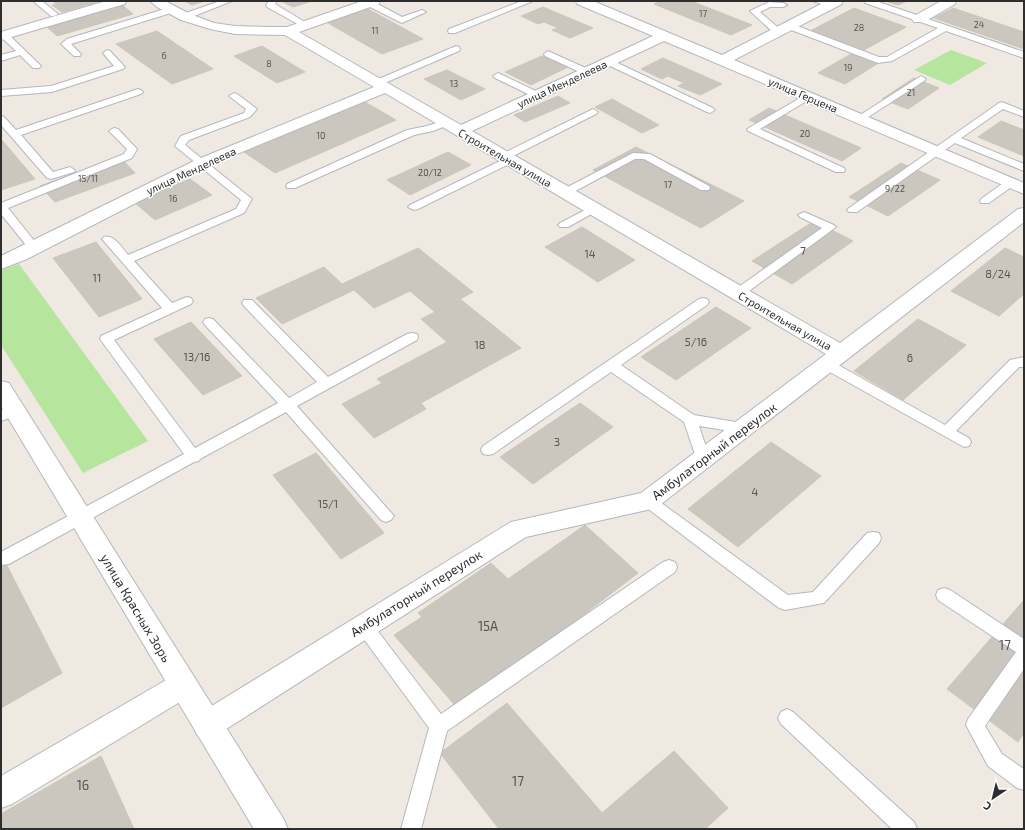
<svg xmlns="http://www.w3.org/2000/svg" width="1025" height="830" font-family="'Exo 2',sans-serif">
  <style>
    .green { fill: #b6e59e }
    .building { fill: #cbc7bf; stroke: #cbc5ba }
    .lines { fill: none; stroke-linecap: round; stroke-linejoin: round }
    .lane-casing { stroke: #b4b7c1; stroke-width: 2 }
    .street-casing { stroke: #b4b7c1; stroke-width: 2 }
    .secondary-casing { stroke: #b4b7c1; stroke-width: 2 }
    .lane { fill: #fff; fill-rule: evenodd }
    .street { fill: #fff; fill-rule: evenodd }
    .secondary { fill: #fff; fill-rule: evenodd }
    .labels { text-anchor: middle; stroke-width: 3; stroke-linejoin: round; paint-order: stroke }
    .far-number-label { font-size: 9px; fill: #555452 }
    .far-street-label { font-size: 11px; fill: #2e2e2e; stroke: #fff }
    .number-label { font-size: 11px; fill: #555452 }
    .street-label { font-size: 13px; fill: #2e2e2e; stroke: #fff }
    .near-number-label { font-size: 13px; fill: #555452 }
  </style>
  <rect width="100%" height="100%" fill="#efe9e1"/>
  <g class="green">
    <path d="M951 50 987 63 950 85 914 70Z"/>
    <path d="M19 264 148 441 83 473 1 345V270Z"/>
  </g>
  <g class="building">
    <path d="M52 1H100L62 12 52 5 57 4Z"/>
    <path d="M185 1H205L192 5Z"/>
    <path d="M281 1H312L293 7Z"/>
    <path d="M661 1H691L752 25 731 35 654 4Z"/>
    <path d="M885 1H907L898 5Z"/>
    <path d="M121 4 133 14 57 36 45 25Z"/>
    <path d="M543 7 593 28 570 38 552 30 558 28 544 22 538 24 521 16Z"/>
    <path d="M854 8 906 27 864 50 812 30Z"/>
    <path d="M953 8 1024 32V49L934 18Z"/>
    <path d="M368 9 423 39 382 54 328 23Z"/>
    <path d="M157 31 213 69 172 84 116 44Z"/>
    <path d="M262 46 305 72 277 83 234 56Z"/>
    <path d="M851 54 877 64 845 84 818 73Z"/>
    <path d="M542 56 568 67 531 85 505 72Z"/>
    <path d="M663 58 722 84 700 95 678 86 684 83 668 76 662 79 641 69Z"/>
    <path d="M447 70 485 89 461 100 424 79Z"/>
    <path d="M914 78 939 88 908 109 882 99Z"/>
    <path d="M558 96 570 103 525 122 514 115Z"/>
    <path d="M612 99 659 125 642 133 595 107Z"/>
    <path d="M365 102 396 120 275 173 244 152Z"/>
    <path d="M769 108 861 148 842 161 749 120Z"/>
    <path d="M1001 121 1024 130V156L978 137Z"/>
    <path d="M1 139 35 179 1 190Z"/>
    <path d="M636 147 744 201 701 228 593 170Z"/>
    <path d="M448 152 471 165 410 195 387 180Z"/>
    <path d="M120 157 135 173 55 202 40 186Z"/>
    <path d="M901 163 940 180 888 216 849 197Z"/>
    <path d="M190 179 212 195 155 220 134 202Z"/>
    <path d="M814 221 853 241 792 284 752 261Z"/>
    <path d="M582 227 635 260 598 282 545 247Z"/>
    <path d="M96 242 142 299 99 317 53 258Z"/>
    <path d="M418 248 473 292 460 299 521 348 421 403 426 409 374 438 342 404 382 383 377 379 447 342 421 319 435 312 410 291 374 308 354 290 282 324 256 298 324 267 342 284Z"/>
    <path d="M1005 248 1024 257V294L999 316 951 291Z"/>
    <path d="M716 307 751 328 676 380 641 357Z"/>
    <path d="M918 319 966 345 903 400 854 371Z"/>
    <path d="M191 322 242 376 203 395 154 339Z"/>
    <path d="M580 403 613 427 533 484 500 457Z"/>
    <path d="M771 442 821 476 738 547 688 509Z"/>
    <path d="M316 453 384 533 341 559 273 475Z"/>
    <path d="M585 525 638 573 459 710 394 635 422 617 418 613 491 563 508 579Z"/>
    <path d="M1 554 62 673 1 708Z"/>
    <path d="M1024 600V733L1018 742 947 689Z"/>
    <path d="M507 703 602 813 674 751 728 808 705 829H499L440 753Z"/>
    <path d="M101 756 134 829H1V814Z"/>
  </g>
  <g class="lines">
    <defs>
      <g id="lane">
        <path d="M33 1H42L58 14 54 16H51Z"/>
        <path d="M220 1H232L189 18H183L182 16 183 14Z"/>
        <path d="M269 1H277L275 4 310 25 306 28 303 27 267 7 266 5Z"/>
        <path d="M366 1H372L402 17 422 10 426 12 402 23 366 5Z"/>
        <path d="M522 1H533L455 33H449L448 31 449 29Z"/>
        <path d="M813 1H825L833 5 829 7Z"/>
        <path d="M864 1H876L1024 52V58L946 31 892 61 878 63 786 28 785 26 789 23 792 24 879 57H887L938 28 865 3Z"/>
        <path d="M769 2 783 3 787 5 783 7H770L760 12 781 30 782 32 781 34H775L750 11Z"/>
        <path d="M168 8H174L175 10 174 12 71 44 81 54 80 56H74L61 44 67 39Z"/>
        <path d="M4 32 7 33 39 64 41 66 39 68H33L20 55 1 61V55L16 51 1 37V33Z"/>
        <path d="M456 46 459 47 460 49 459 51 380 85 377 86 372 83 374 81Z"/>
        <path d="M107 50 110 51 123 65 125 67 123 69 52 92 1 96V90L51 86 114 66 103 53Z"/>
        <path d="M548 51 590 70 592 72 587 75 584 74 545 56 544 54Z"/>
        <path d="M609 59 713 108 715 110 710 113 707 112 606 64 605 62Z"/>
        <path d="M498 73 540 93 542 95 537 98 534 97 495 78 493 76Z"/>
        <path d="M921 76 926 79 924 81 862 121H856L854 119Z"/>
        <path d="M138 89 141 90 143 92 141 94 21 135 53 172 70 167 75 170 74 172 51 179 47 178 1 125V116L4 117 16 130Z"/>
        <path d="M234 93 237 94 257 109 250 117 189 140 185 145 252 199 244 213 134 261 172 303 187 297 191 298 193 301 191 304 114 340 195 448 278 403 205 325 203 322 205 319 209 318 213 319 289 398 317 382 244 306 242 303 244 300H252L328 377 407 334 412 333 417 334 418 337 417 340 297 406 394 516 391 520 386 522 381 520 286 412 200 459 199 461 194 462 9 564 1 565V552L184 454 100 339 101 336 162 308 102 239 104 237C114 234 122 248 128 255L236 209 241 200 175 146 181 136 244 113 246 109 229 96Z"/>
        <path d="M807 94 812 97 810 99 760 129 844 168 845 170 844 172H836L748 131 747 129Z"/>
        <path d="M1002 102 1024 111V117L1003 109 961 138 1024 164V171L955 143 857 212H849L847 210 849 208 999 103Z"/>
        <path d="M593 109 598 112 596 114 511 157 514 160 513 162 418 209 414 210 408 207 410 205 502 160 499 157 500 155Z"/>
        <path d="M445 120 448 121 450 123 448 125 433 131 414 135 295 188H287L286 186 287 184 407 130 427 126Z"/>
        <path d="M114 128 118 129 137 149 132 158 8 208 40 248 38 250H30L1 214V203L124 154 127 149 109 131Z"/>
        <path d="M633 153 650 154 709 186 710 188 709 190H701L644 159H635L568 195 564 196 559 193 560 191Z"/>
        <path d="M1010 180 1015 183 1014 185 989 203H981L980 201 981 199 1006 181Z"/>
        <path d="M593 206 597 207 599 209 597 211 568 227H560L558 225 560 223Z"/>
        <path d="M804 212 834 225 836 227 741 297H733L731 294 733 291 822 228 800 217 798 215Z"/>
        <path d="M703 298 707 299 709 302 707 305 621 365 694 415 748 424 750 428 748 432 743 433 699 426 710 459 708 463 703 464 698 463 684 422 611 372 493 454 488 455 483 454 481 450 483 446 699 299Z"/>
        <path d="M1024 357V367H1019L956 431 969 438 971 442 969 446 964 447 821 367 819 364 821 361 826 359 831 361 945 425 1010 360Z"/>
        <path d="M15 405 20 406 22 410 20 414 1 421V410Z"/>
        <path d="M648 495 653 497 788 595 813 592 867 533 873 532 879 533 881 538 879 543 824 603 785 610 779 608 643 505 640 501 643 497Z"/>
        <path d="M669 560 675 562 677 567 675 572 447 731 421 829H401L429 728 358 631 355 626 358 621 364 619 370 621 441 714 663 562Z"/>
        <path d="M944 588 950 590 1024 639V669L985 726 1002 754 1024 769V790L1017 788 988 766 966 725 968 719 1016 652 938 600 936 595 938 590Z"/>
        <path d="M787 709 793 712 914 822 917 829H892L781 724 778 718 781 712Z"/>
      </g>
      <g id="street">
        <path d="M106 1H126L125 4 1 40V32Z"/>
        <path d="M150 1H165L190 14 214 23 235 26 267 27H287L362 1H380L379 4 299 32 461 125 653 36 577 4 576 1H593L722 55 827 1H843L842 4 734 60 1024 183V194L664 41 472 131 840 343 1018 209 1024 208V222L656 508 526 537 217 735 207 739 197 735 193 725 197 715 511 522 641 493 826 354 385 93 208 166 27 259 1 269V256L196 160 374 87 285 35 235 34 210 29 181 20 157 7Z"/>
        <path d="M941 1H956L955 4 924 22H914L912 19 914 16Z"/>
        <path d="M183 672 193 676 197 685 193 694 12 804 1 808V776L173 676Z"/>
      </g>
      <path id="secondary" d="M1 381 9 383 283 818 288 829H254L1 406Z"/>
    </defs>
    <use href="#lane" class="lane-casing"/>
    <use href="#street" class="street-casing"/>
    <use href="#secondary" class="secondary-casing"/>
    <use href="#lane" class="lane"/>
    <use href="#street" class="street"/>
    <use href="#secondary" class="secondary"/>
  </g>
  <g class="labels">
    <g class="far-number-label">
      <text x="703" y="17">17</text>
      <text x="979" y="28">24</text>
      <text x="859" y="31">28</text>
      <text x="375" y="34">11</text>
      <text x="164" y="59">6</text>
      <text x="269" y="67">8</text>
      <text x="848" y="71">19</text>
      <text x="454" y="87">13</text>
      <text x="911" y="96">21</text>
      <text x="805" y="137">20</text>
      <text x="321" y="139">10</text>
      <text x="430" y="176">20/12</text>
      <text x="88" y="182">15/11</text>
      <text x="668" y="188">17</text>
      <text x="895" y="192">9/22</text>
      <text x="173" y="202">16</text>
    </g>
    <g class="far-street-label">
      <text transform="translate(562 84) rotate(-25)" y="4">улица Менделеева</text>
      <text transform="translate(803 95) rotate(23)" y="4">улица Герцена</text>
      <text transform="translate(505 158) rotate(30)" y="4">Строительная улица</text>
      <text transform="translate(191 171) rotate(-25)" y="4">улица Менделеева</text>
      <text transform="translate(785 321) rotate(30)" y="4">Строительная улица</text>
    </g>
    <g class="number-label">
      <text x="803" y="255">7</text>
      <text x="590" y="258">14</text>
      <text x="998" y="278">8/24</text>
      <text x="97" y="282">11</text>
      <text x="696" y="346">5/16</text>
      <text x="480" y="349">18</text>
      <text x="197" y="361">13/16</text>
      <text x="910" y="362">6</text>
      <text x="557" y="446">3</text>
      <text x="755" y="496">4</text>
      <text x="328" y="508">15/1</text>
    </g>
    <g class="street-label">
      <text transform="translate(714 451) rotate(-37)" y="5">Амбулаторный переулок</text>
      <text transform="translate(416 593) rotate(-32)" y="5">Амбулаторный переулок</text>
      <text transform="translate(136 608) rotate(59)" y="5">улица Красных Зорь</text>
    </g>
    <g class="near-number-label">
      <text x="488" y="631">15А</text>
      <text x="1005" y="650">17</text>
      <text x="518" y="786">17</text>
      <text x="83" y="790">16</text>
    </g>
  </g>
  <rect width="1025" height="830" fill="none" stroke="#2e2e2e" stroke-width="4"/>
  <g transform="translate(993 798) rotate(215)" stroke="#ffffff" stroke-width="3" paint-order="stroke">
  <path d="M0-3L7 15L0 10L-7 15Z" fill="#2e2e2e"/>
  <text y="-6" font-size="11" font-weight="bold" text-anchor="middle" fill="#2e2e2e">С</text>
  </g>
</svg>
